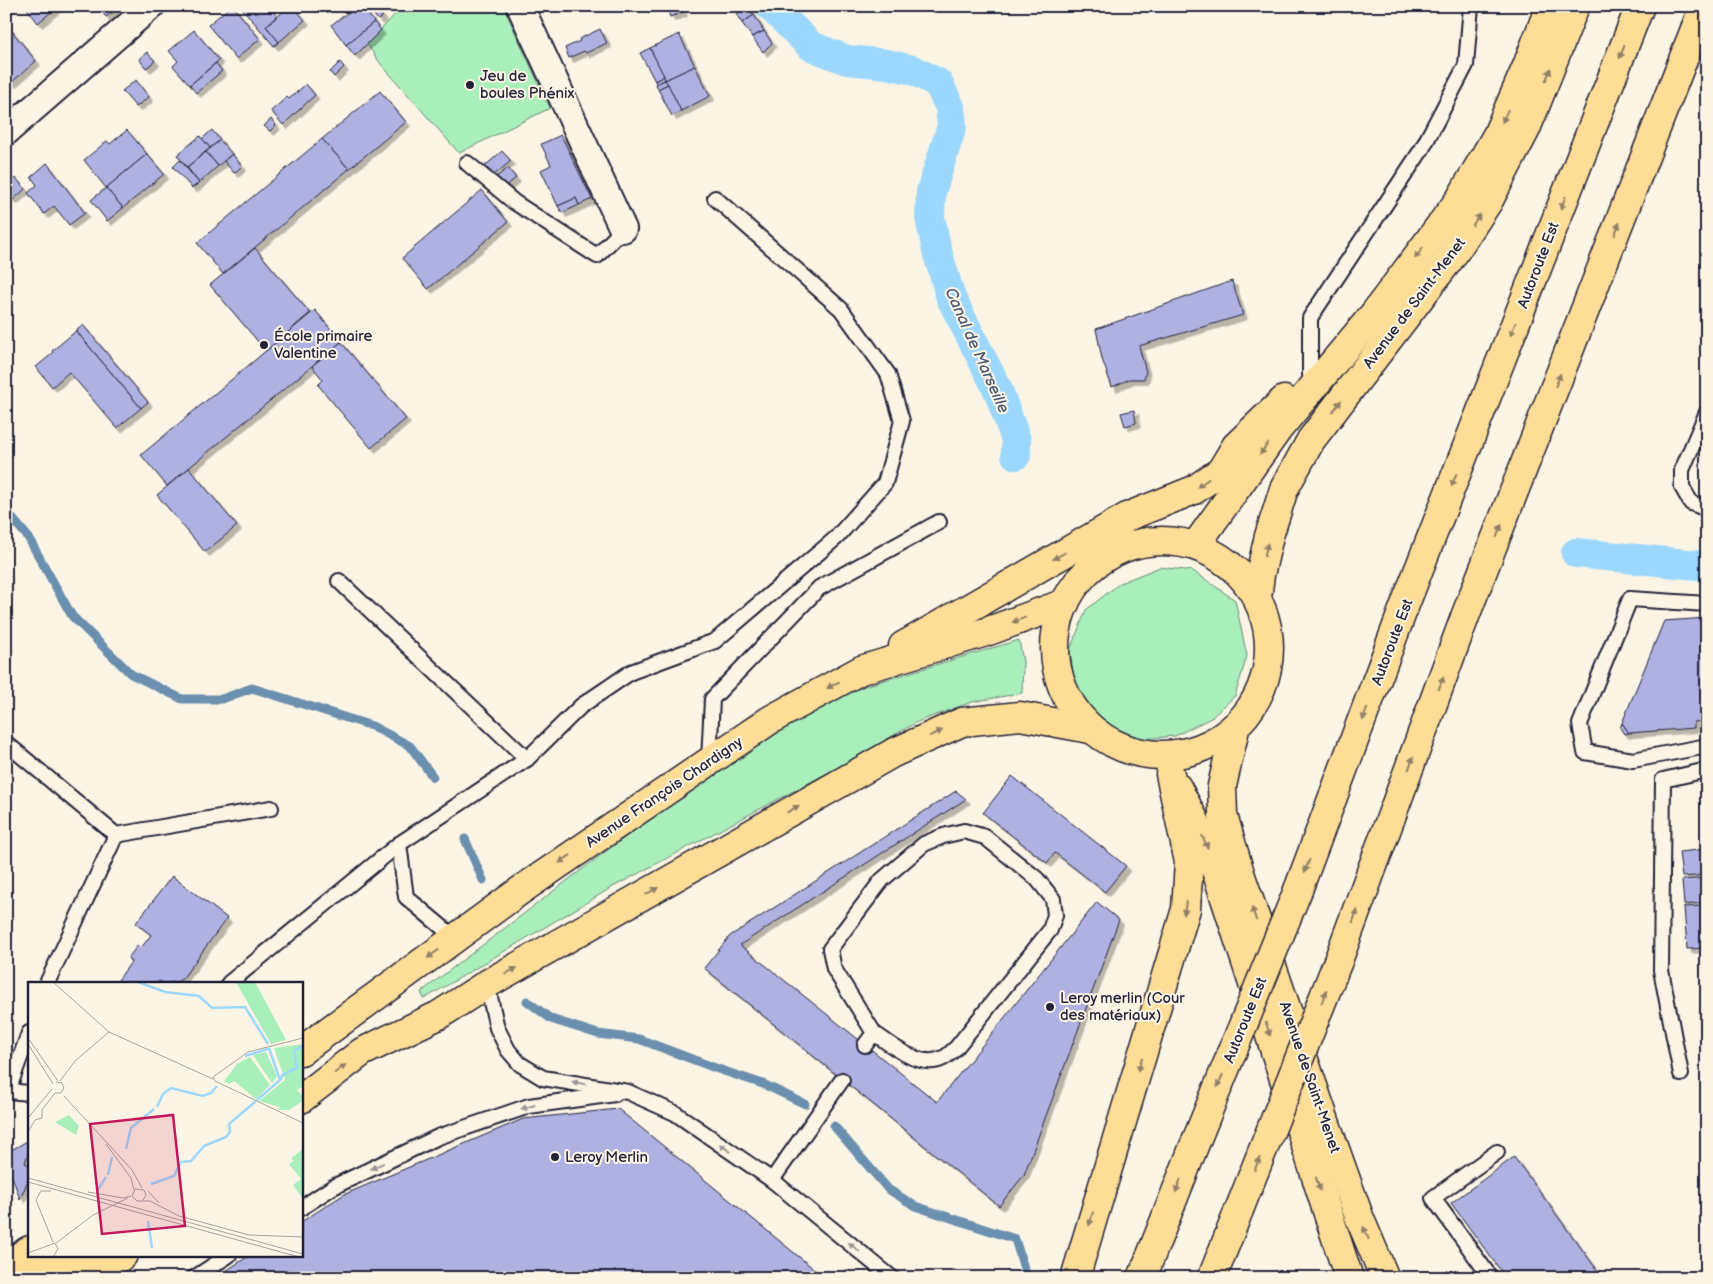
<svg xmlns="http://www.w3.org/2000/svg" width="1713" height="1284" font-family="'Balsamiq Sans',sans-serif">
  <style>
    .green { fill: #a9efbb; stroke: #66887b }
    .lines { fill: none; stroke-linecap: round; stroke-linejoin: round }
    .stream { stroke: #6b8faf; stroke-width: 9 }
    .canal { stroke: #9cd8fd; stroke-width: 30 }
    .building { fill: #aeb1e2; stroke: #22223b; filter: url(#shadow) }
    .lane-casing { stroke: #22223b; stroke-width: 18 }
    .street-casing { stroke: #22223b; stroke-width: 30 }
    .primary-casing { stroke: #22223b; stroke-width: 31 }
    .highway-casing { stroke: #22223b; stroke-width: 31 }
    .lane { stroke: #fcf5e5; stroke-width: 14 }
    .street { stroke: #fcf5e5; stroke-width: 26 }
    .primary { stroke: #fedd96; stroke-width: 28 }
    .highway { stroke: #fedd96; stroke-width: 28 }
    .highway-bridge-casing { stroke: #22223b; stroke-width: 31; stroke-linecap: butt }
    .highway-bridge { stroke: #fedd96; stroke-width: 28 }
    .oneway { fill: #908068 }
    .oneway2 { fill: #9a9698 }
    .poi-dot { fill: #22223b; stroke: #fcf5e5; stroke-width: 2 }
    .labels { text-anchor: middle; stroke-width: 4; stroke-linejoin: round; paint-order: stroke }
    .poi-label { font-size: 15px; fill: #22223b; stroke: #fcf5e5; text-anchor: start }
    .street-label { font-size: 15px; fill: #22223b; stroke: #fcf5e5 }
    .water-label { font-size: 16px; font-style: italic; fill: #475975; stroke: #fcf5e5 }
    .inset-river { fill: none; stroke: #9cd8fd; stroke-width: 2.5 }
    .inset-road { fill: none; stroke: #a5a1a1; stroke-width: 1 }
    .view { fill: #c2185b; fill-opacity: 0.15; stroke: #c2185b; stroke-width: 2.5 }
    .inset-edge { fill: none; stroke: #22223b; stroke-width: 2.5 }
  </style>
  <defs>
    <filter id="shadow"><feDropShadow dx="4.5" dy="4.5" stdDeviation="0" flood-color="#0004"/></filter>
  </defs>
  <rect width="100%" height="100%" fill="#fcf5e5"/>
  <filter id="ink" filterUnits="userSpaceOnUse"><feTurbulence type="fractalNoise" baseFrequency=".02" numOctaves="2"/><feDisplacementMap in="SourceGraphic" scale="10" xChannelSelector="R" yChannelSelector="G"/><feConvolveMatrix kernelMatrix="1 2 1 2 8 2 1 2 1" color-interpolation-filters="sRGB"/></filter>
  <g filter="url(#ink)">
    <g class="green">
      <path d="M403 6H503L550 108 459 153 380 63 367 44Z"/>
      <path d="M1160 567 1193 571 1235 600 1247 656 1235 696 1211 718 1175 736 1133 740 1092 717 1075 687 1070 650 1086 610 1120 583Z"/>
      <path d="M1019 640 1023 661 1022 693 972 702 917 722 835 769 611 888 424 999 421 992 589 864 742 751 813 709 865 686Z"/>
    </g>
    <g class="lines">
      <g class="stream">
        <path d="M6 511 28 537 72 616 131 674 182 699H222L252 688 372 726 410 746 433 777"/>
        <path d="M465 839 483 880"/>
        <path d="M527 1001 551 1019 598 1034 639 1039 718 1069 763 1084 805 1104"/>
        <path d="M834 1126 888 1189 915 1206 1015 1239 1027 1278"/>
      </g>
      <g class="canal">
        <path d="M770 6 811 46 847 60 887 64 913 70 938 83 950 107 952 126 931 192 930 218 937 251 951 298 998 390 1016 440V455"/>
        <path d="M1576 553 1707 566"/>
      </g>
    </g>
    <g class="building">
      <path d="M25 6H58L38 23Z"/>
      <path d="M97 6H112L115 11 106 17Z"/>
      <path d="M231 6H233L260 39 236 59 208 25Z"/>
      <path d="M269 6 277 16 266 26 279 42 274 46 241 7Z"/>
      <path d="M290 6H293L305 20 279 42 266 26Z"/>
      <path d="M357 6H362L374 22 346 45 331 25Z"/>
      <path d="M367 6H374L383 16 378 20Z"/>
      <path d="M666 6H681L683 12 670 17Z"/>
      <path d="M742 6H748L754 15 742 23 736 14 744 10Z"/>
      <path d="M754 15 764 31 752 37 742 23Z"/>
      <path d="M374 22 381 30 355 56 346 45Z"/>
      <path d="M8 26 36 61 11 83 6 78V27Z"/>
      <path d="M600 29 607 43 586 53 584 51 569 58 565 48 580 41 579 39Z"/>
      <path d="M194 30 219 60 190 85 173 66 178 61 169 51Z"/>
      <path d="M764 31 772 43 763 52 752 37Z"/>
      <path d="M679 34 695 66 665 80 650 48Z"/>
      <path d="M650 48 664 76 655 81 640 53Z"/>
      <path d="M147 52 155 61 146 68 139 59Z"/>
      <path d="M340 62 344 67 334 77 330 72Z"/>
      <path d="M216 63 222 71 196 93 190 85Z"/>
      <path d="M695 66 710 96 681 111 665 80Z"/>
      <path d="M664 76 665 80 656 84 655 81Z"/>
      <path d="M136 80 149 97 136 107 122 91Z"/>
      <path d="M665 80 668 84 658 89 656 84Z"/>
      <path d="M306 84 315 95 283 125 271 111 287 97 289 99Z"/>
      <path d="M668 84 681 111 672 116 658 89Z"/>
      <path d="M380 91 406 122 349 169 322 139Z"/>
      <path d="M271 119 276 125 270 131 264 126Z"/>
      <path d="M127 130 147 154 106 188 84 160 107 141 110 144Z"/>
      <path d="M212 130 220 140 210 148 202 139Z"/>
      <path d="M561 135 592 199 579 205 576 198 558 206 541 170 551 165 541 144Z"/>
      <path d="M200 136 210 148 187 167 177 155Z"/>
      <path d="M322 139 349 169 223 274 197 243Z"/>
      <path d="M220 140 232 154 218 166 206 152Z"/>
      <path d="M502 151 511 161 494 175 485 166Z"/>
      <path d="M206 152 218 166 199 183 187 167Z"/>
      <path d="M147 154 164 174 123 208 106 188Z"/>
      <path d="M232 154 242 166 234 173 224 161Z"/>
      <path d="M180 160 199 183 192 188 173 167Z"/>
      <path d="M47 163 85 213 69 225 54 206 44 214 28 193 37 185 31 177Z"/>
      <path d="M508 168 516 178 502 189 494 179Z"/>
      <path d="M16 178 25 189 13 200 6 193V186Z"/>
      <path d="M106 188 123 208 107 221 91 200Z"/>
      <path d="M482 190 508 222 428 289 402 258Z"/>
      <path d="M576 198 579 205 562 213 558 206Z"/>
      <path d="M255 248 310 313 266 351 210 285Z"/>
      <path d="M1232 281 1243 315 1139 346 1146 372 1144 379H1130L1112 387 1102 359 1096 329Z"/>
      <path d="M315 310 341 342 167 486 141 455Z"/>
      <path d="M83 325 148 402 141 408 76 331Z"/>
      <path d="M76 331 141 408 117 428 69 372 52 387 36 367 53 353 52 351Z"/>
      <path d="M341 342 406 419 371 448 318 385 323 380 312 366Z"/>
      <path d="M1134 410 1136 423 1125 426 1121 413Z"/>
      <path d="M189 468 237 526 205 552 157 495Z"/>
      <path d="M1707 618V721L1694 722V728L1629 733 1622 723 1664 621Z"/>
      <path d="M1622 723 1629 733 1624 734 1620 728Z"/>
      <path d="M1012 776 1126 866 1105 892 1055 853 1047 863 983 813Z"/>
      <path d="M956 791 966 799 740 945 937 1102 1097 902 1119 920 1024 1175 999 1206 704 968 730 936Z"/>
      <path d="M1707 849V875L1682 877 1679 852Z"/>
      <path d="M172 876 227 918 183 978 177 982 164 983 159 981 157 983H116L131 962 128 958 138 945 141 948 151 935 136 923Z"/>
      <path d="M1707 878V902L1684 905 1682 880Z"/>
      <path d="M1707 906V948L1687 949 1684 907Z"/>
      <path d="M618 1109 825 1278H215L250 1255H301V1222L343 1195 523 1119Z"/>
      <path d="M29 1140V1151L25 1163 29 1165V1178L20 1199 9 1168 6 1167V1153Z"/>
      <path d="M1514 1157 1603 1278H1506L1451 1203Z"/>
    </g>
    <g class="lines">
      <defs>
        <g id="lane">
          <path d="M467 163 514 202 597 256 623 229"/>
          <path d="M1310 375V318L1422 149 1466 65 1471 6"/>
          <path d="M1707 412 1682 470V487L1691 503 1707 509"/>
          <path d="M339 581 527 759 399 844 406 897 455 938"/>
          <path d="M1707 604 1630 599 1580 724 1585 752 1633 760 1707 746"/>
          <path d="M6 743 116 835 47 983"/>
          <path d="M527 759 581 706 631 672 715 641 836 538 885 483 902 421 888 374 841 309 715 198"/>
          <path d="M709 761 712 699 819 588 939 522"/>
          <path d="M116 835 271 808"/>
          <path d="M229 983 399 844"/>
          <path d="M487 984 497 1028 508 1050 520 1064 543 1078 628 1092 675 1113 772 1180 892 1278"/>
          <path d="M29 1033 8 1091 29 1093"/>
          <path d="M865 1045 874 1033 834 969 830 949 882 880 924 844 943 836 964 831 985 837 1037 879 1053 899 1055 915 1050 930 956 1048C952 1051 948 1056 943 1058 921 1070 891 1045 874 1033"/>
          <path d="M1681 1074 1661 970 1663 780 1707 770"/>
          <path d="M772 1180 842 1080"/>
          <path d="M301 1208 333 1187 438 1137 529 1106 615 1094"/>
          <path d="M194 1278 229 1255"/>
          <path d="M1491 1278 1433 1198 1497 1152"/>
        </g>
        <g id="street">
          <path d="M520 6 623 229"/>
          <path d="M6 132 151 6"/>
        </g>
        <g id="primary">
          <circle cx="1162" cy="648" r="107"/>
          <path d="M1196 545 1279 428 1374 314 1460 199 1497 135 1527 66 1550 6"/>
          <path d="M1257 598 1260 575 1269 536 1284 489 1311 440 1452 256 1488 202 1526 129 1575 6"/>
          <path d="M903 646 1129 516 1194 490 1221 471 1236 446 1284 400"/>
          <path d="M1235 729 1222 786 1223 815 1240 873 1326 1124 1360 1219 1385 1278"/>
          <path d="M1177 787 1208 846 1349 1278"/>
          <path d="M301 1051 521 890 770 720 861 670 986 632 1065 603"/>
          <path d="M301 1099 362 1052 439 1015 487 984 893 753 962 722 1020 716 1090 729"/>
          <path d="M6 1266 29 1250"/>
          <path d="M32 1278 61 1255"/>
          <path d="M64 1278 93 1255"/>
          <path d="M93 1278 123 1255"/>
        </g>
        <g id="highway">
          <path d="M1298 890 1406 602 1640 6"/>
          <path d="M1338 961 1466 614 1704 6"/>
          <path d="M1075 1278 1186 909 1189 862 1170 774"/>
          <path d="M1142 1278 1196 1141"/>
          <path d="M1212 1278 1239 1210"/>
        </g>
      </defs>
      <use href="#lane" class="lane-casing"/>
      <use href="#street" class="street-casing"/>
      <use href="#primary" class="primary-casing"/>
      <use href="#highway" class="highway-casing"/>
      <use href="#lane" class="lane"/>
      <use href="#street" class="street"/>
      <use href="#primary" class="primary"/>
      <use href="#highway" class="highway"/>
      <defs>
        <g id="highway-bridge">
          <path d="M1196 1141 1298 890"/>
          <path d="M1239 1210 1338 961"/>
        </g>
      </defs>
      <use href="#highway-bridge" class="highway-bridge-casing"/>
      <use href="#highway-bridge" class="highway-bridge"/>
    </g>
    <defs><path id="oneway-solid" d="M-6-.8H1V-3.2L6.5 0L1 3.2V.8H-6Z" transform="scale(1.25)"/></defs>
    <g class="oneway">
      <use href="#oneway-solid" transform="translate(1622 52) rotate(111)"/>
      <use href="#oneway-solid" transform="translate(1548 75) rotate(-68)"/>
      <use href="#oneway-solid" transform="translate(1505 116) rotate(114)"/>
      <use href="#oneway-solid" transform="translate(1563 203) rotate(111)"/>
      <use href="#oneway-solid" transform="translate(1476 220) rotate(-56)"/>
      <use href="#oneway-solid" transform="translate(1617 229) rotate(-69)"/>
      <use href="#oneway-solid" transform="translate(1419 253) rotate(127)"/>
      <use href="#oneway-solid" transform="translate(1513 329) rotate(111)"/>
      <use href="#oneway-solid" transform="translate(1558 380) rotate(-69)"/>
      <use href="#oneway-solid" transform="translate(1337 406) rotate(-53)"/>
      <use href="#oneway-solid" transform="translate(1264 449) rotate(125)"/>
      <use href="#oneway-solid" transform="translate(1454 480) rotate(111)"/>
      <use href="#oneway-solid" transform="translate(1203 483) rotate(144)"/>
      <use href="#oneway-solid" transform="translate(1499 531) rotate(-69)"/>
      <use href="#oneway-solid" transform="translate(1266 550) rotate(-77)"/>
      <use href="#oneway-solid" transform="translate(1059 556) rotate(150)"/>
      <use href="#oneway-solid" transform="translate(1019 620) rotate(160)"/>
      <use href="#oneway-solid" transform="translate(1441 683) rotate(-70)"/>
      <use href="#oneway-solid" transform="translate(833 685) rotate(151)"/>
      <use href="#oneway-solid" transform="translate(1365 714) rotate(111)"/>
      <use href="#oneway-solid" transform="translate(936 733) rotate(-24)"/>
      <use href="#oneway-solid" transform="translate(1411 763) rotate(-70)"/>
      <use href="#oneway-solid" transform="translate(793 809) rotate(-30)"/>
      <use href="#oneway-solid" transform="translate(1205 842) rotate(65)"/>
      <use href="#oneway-solid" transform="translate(565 859) rotate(146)"/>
      <use href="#oneway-solid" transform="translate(1307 866) rotate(111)"/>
      <use href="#oneway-solid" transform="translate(652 891) rotate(-30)"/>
      <use href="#oneway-solid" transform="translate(1185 908) rotate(99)"/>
      <use href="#oneway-solid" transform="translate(1254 914) rotate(-109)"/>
      <use href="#oneway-solid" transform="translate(1355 916) rotate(-70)"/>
      <use href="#oneway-solid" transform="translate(433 954) rotate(144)"/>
      <use href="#oneway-solid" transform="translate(511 971) rotate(-29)"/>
      <use href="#oneway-solid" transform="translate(1324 997) rotate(-68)"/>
      <use href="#oneway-solid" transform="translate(1268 1029) rotate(72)"/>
      <use href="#oneway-solid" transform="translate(1140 1064) rotate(107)"/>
      <use href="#oneway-solid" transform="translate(340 1069) rotate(-37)"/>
      <use href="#oneway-solid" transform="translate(1220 1081) rotate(112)"/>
      <use href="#oneway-solid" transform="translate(1257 1164) rotate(-68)"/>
      <use href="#oneway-solid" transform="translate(1318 1184) rotate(72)"/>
      <use href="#oneway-solid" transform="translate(1178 1186) rotate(111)"/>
      <use href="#oneway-solid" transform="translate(1091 1219) rotate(106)"/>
      <use href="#oneway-solid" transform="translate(1366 1233) rotate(-113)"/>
    </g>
    <g class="oneway2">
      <use href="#oneway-solid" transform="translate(579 1083) rotate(-169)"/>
      <use href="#oneway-solid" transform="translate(528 1107) rotate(165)"/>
      <use href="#oneway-solid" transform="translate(725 1148) rotate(-146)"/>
      <use href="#oneway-solid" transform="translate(377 1166) rotate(155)"/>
      <use href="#oneway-solid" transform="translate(854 1247) rotate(-141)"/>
    </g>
  </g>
  <g class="poi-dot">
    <circle cx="470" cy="85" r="5"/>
    <circle cx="264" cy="345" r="5"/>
    <circle cx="1050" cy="1007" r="5"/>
    <circle cx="555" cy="1157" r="5"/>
  </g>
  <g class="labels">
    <g class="poi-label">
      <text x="480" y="81">Jeu de<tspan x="480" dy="17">boules Phénix</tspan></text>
      <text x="274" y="341">École primaire<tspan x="274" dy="17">Valentine</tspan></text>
      <text x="1060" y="1003">Leroy merlin (Cour<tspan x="1060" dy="17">des matériaux)</tspan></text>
      <text x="565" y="1162">Leroy Merlin</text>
    </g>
    <g class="street-label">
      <text transform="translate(1538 265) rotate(-69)" y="5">Autoroute Est</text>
      <text transform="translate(1414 303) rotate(-53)" y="5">Avenue de Saint-Menet</text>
      <text transform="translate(1392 642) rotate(-69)" y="5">Autoroute Est</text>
      <text transform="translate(664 792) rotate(-34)" y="5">Avenue François Chardigny</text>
      <text transform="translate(1245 1020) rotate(-68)" y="5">Autoroute Est</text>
      <text transform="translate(1310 1077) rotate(71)" y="5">Avenue de Saint-Menet</text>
    </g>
    <g class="water-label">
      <text transform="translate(978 350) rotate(66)" y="6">Canal de Marseille</text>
    </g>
  </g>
  <g transform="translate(28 982)">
    <rect width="275" height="275" fill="#fcf5e5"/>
    <path d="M208 0H227L258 58 243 62ZM275 62V104L269 108 275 114V119L261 128H251V125L231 119 257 98 246 66ZM238 70 249 94 244 101 225 73ZM222 75 242 103 228 117 206 99 201 102 196 99 209 82ZM41 133 51 144 48 153 27 140ZM275 167V217L265 203 273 197 261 182 266 179 263 176Z" fill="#a9efbb"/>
    <path class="inset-river" d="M110 0 137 10 171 14 184 26 217 25 240 62M217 74 240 67M253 98 254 93 269 86 266 69 275 64M229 118 252 98 241 66M129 125 135 112 143 106 175 114 183 111 189 104M98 167 103 146 126 127M80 193 84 175M123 202 146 194 153 180 163 179 176 164 198 155 202 150 201 142 228 119M69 209 78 195M120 239 124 266"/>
    <path class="inset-road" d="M25 0 81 50M81 50 185 97M0 56 30 99M275 56 220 70 185 95 187 99 275 141M0 62 25 102M32 99 47 79 81 50M27 111H33L36 106 34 101 28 100M36 114 104 188 114 206M0 136 24 107M0 150 7 138 14 136V128L27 111M78 162 103 196 106 208M0 196 275 272M0 200 271 275M23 209H13L8 218 25 260M120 209 131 221M60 210 95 216 103 214M115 218 118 213 116 208 107 207 104 214 109 219H122L151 234 221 253 275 255M28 261 65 233 100 216M0 271 27 261 30 267 25 275"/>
    <path class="view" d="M145 133 157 244 74 252 62 142Z"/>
    <rect width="275" height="275" class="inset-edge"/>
  </g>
  <rect width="1713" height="1284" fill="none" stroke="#fcf5e5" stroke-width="25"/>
  <rect x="12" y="12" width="1688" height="1259" fill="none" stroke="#22223b" stroke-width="2" filter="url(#ink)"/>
</svg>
